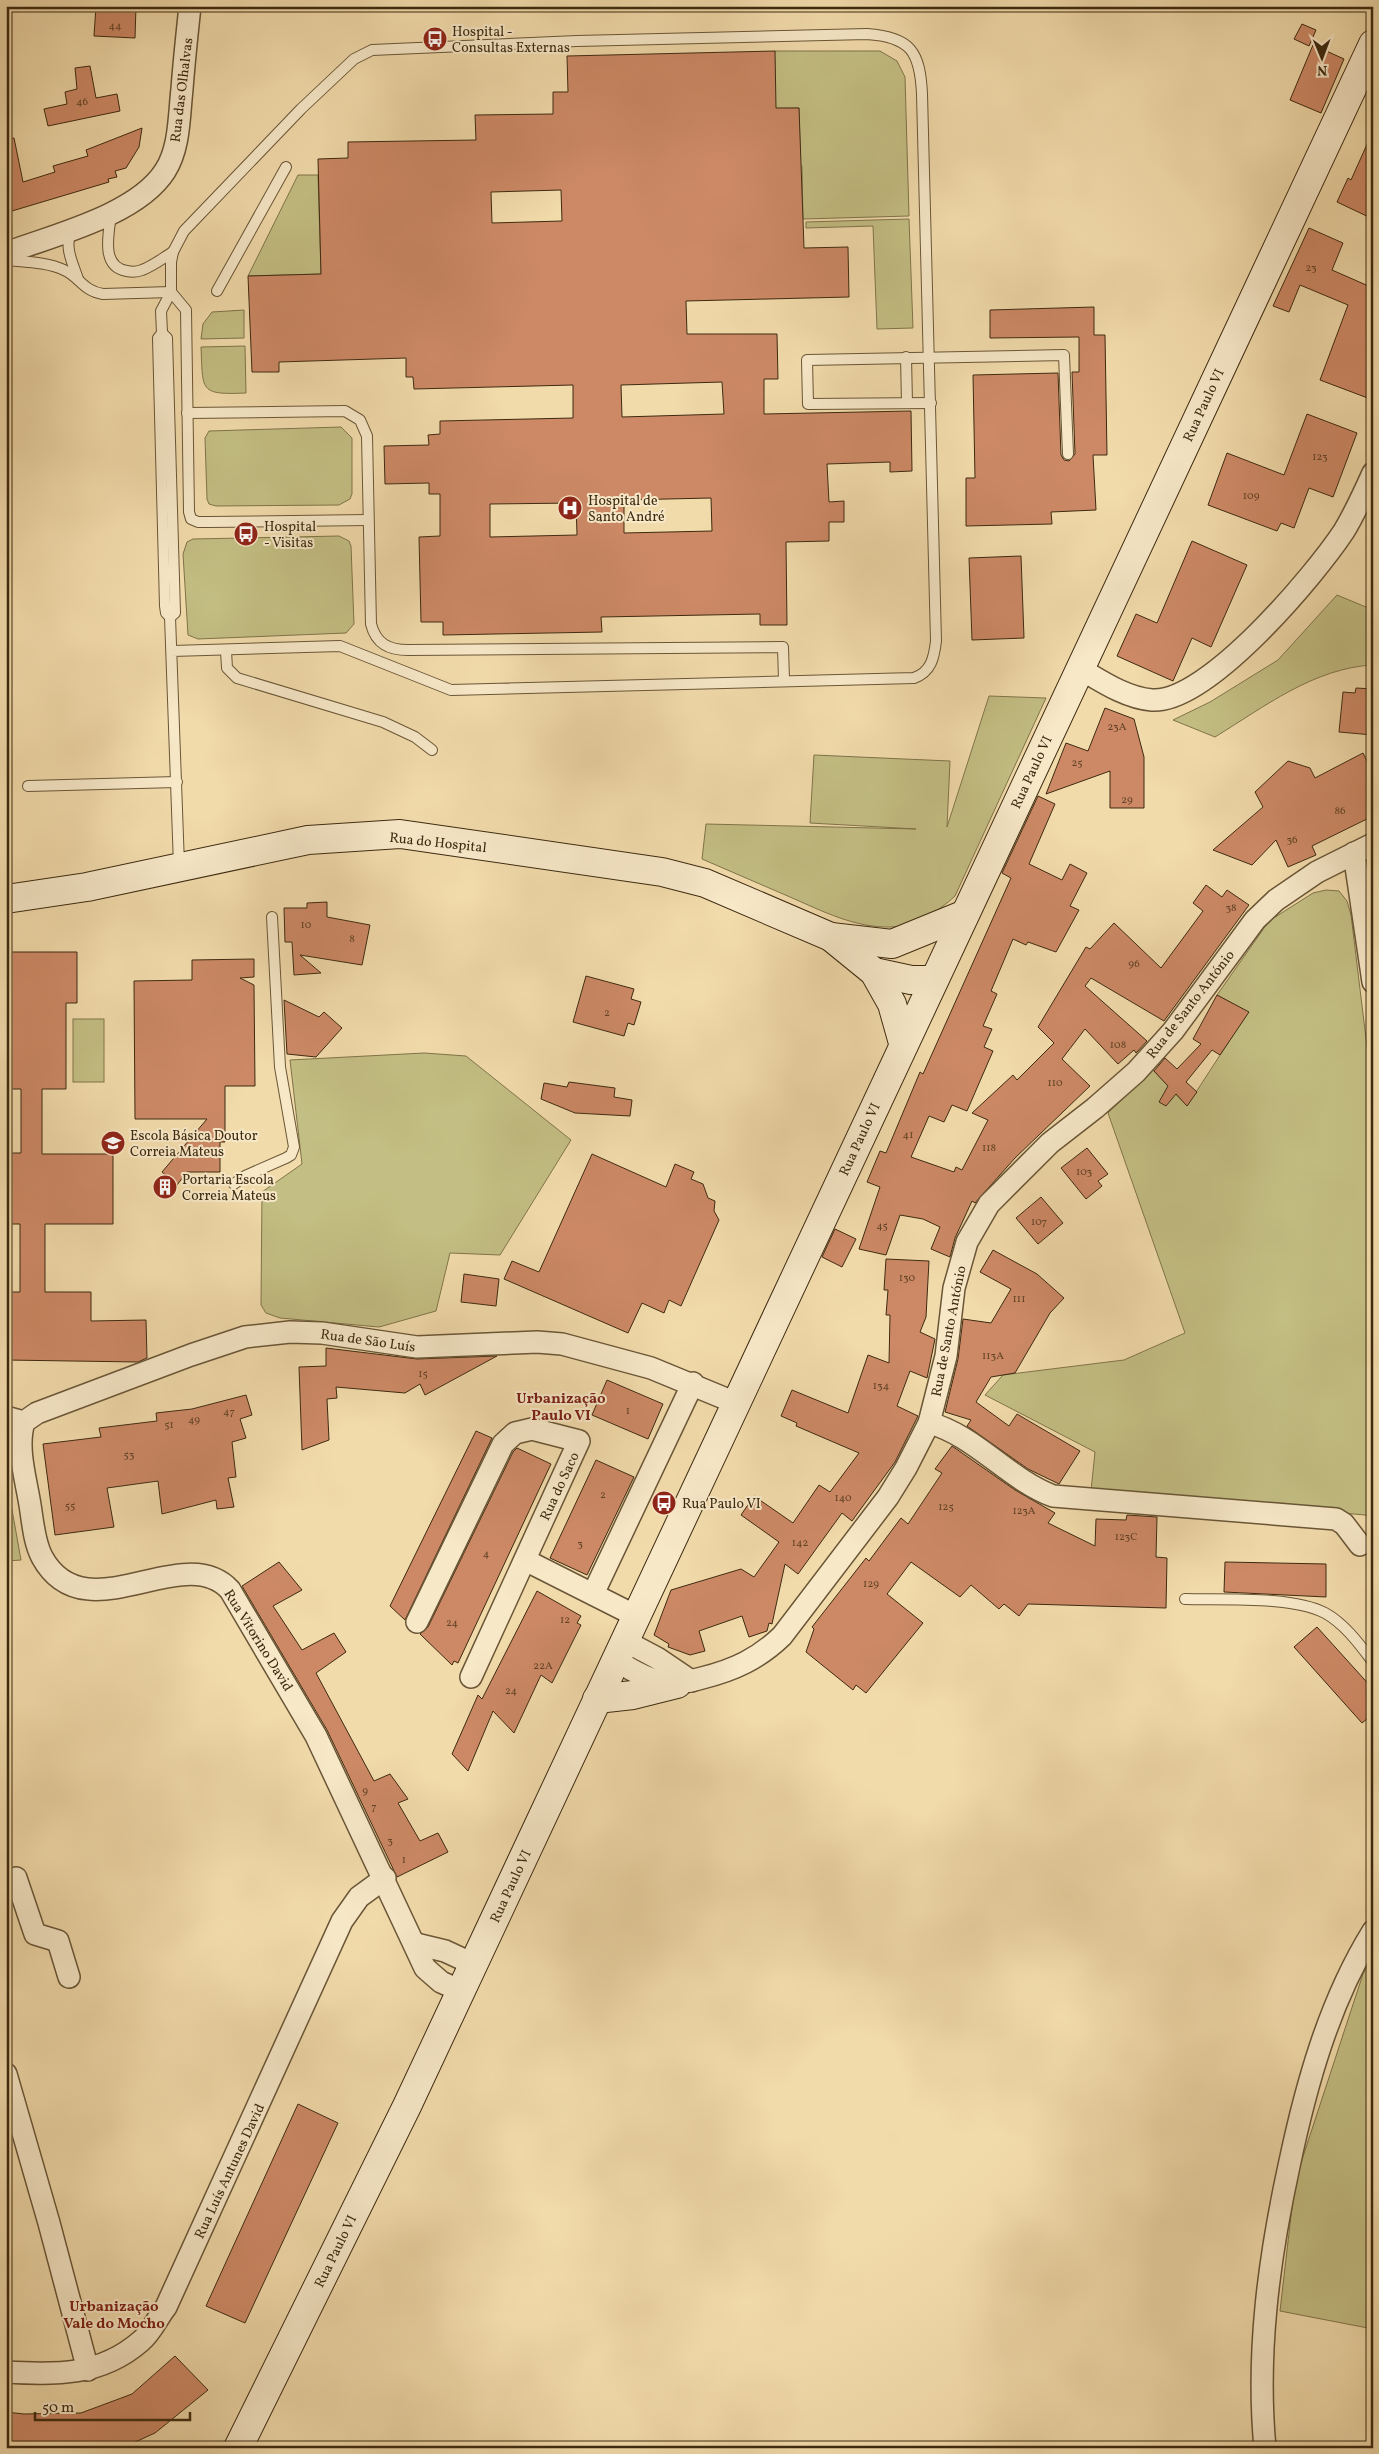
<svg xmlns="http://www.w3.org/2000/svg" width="1379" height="2454" font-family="Vollkorn,serif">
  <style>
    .green { fill: #c3be83; stroke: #80744a }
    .building { fill: #cd8966; stroke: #3d2a10; fill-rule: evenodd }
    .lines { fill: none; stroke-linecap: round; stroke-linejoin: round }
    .service-casing { stroke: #6a5637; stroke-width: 12 }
    .minor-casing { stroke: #6a5637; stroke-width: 24 }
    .secondary-casing { stroke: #3d2a10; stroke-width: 30 }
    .service { stroke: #f7e8c8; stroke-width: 10 }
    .minor { stroke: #f7e8c8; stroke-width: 21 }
    .secondary { stroke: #f7e8c8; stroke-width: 28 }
    .labels { text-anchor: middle; stroke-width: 4; stroke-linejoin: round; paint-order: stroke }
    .number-label { font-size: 11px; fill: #614226 }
    .poi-label { font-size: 14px; fill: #3d2a10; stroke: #f7e8c8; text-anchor: start }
    .street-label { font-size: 14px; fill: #3d2a10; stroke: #f7e8c8 }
    .neighbourhood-label { font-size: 15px; font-weight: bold; fill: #7a1f14; stroke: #f7e8c8 }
  </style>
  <rect width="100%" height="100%" fill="#f2dbab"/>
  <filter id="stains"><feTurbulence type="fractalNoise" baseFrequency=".004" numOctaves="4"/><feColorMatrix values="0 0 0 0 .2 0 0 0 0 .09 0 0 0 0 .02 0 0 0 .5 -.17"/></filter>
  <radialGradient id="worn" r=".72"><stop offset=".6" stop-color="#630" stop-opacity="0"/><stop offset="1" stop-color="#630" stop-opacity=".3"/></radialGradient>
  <g class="green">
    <path d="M775 51H880L897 61 905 77 909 216 803 219 802 166 754 167 800 150 799 108 752 109Z"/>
    <path d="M298 175H318L321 274 248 276Z"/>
    <path d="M909 219 913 328 877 329 873 226 806 228V222Z"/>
    <path d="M244 310V338L201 339 203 324 212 312Z"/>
    <path d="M245 346 246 393C199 395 203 391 201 347Z"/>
    <path d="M341 427 352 438V494L350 499 339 505 216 506 209 504 207 499 205 438 209 431Z"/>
    <path d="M339 536 349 541 351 546 354 624 346 633 198 639 188 635 183 554 187 542 193 539Z"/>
    <path d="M1337 595 1373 610V665C1314 668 1264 707 1215 737L1173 720 1210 702 1278 660Z"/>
    <path d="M989 696 1046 698 955 896C939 911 915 926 891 927 855 928 822 911 790 897 761 884 731 872 702 859L706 824 916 829 810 823 814 755 950 761 947 827Z"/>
    <path d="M1326 890 1339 891 1347 901 1351 915 1373 1096V1519L1365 1515 1091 1491 1095 1452 985 1395 1003 1375 1124 1360 1185 1333 1108 1113 1153 1070 1187 1106 1248 1012 1217 995 1269 921 1313 893Z"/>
    <rect x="73" y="1019" width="31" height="63"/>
    <path d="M424 1053 466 1056 571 1140 500 1255 450 1253 436 1311 379 1327 280 1318 266 1313 261 1305 262 1192 302 1164 290 1060Z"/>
    <path d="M6 1476 21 1560 6 1561Z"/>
    <path d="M1373 1956V2329L1280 2311 1295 2181 1363 1974Z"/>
  </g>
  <g class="building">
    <path d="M96 6H136L135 38 94 36Z"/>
    <path d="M1302 24 1316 30 1309 46 1294 39Z"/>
    <path d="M1313 45 1344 59 1321 113 1290 100Z"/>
    <path d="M775 51 776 108H799L804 248 848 247 849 297 686 301 687 334H777L778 379H764V414L911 411 912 471 890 472V462L827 464 829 502 844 501V522H829V541L786 542 787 625H760V614L601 617 602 632 443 635V622H421L419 537 440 536V494H429V483L385 484 384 446 429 445 428 435 440 434V421L573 418V385L414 389 413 377H406V358L279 362V372H252L248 276 321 274 318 159 348 158V142L476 140 475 115 553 114V92H568L567 56ZM561 190 562 221 492 223 491 192ZM722 382 724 414 622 417 621 385ZM711 498 712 531 624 533V500ZM576 503 577 535 490 537V504Z"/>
    <path d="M90 66 96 98 117 94 120 111 48 126 44 109 67 104 65 92 77 89 75 68Z"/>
    <path d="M142 128 139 147 126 168 115 171 117 177 108 179 109 182 12 211 6 192V139L14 138 23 182 55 172 53 166 88 156 86 150Z"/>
    <path d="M1373 131V219L1337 202 1348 178 1351 180Z"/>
    <path d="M1309 228 1343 243 1332 270 1373 288V400L1320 380 1348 305 1300 285 1289 312 1273 306Z"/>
    <path d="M1094 307V335H1105L1107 455H1093L1096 510 1051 512 1052 524 966 526V478H975L973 375 1058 373 1061 455 1064 460 1069 461 1075 454 1072 372H1079V337L990 338V310Z"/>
    <path d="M1307 414 1357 433 1333 497 1309 488 1294 528 1281 523 1277 531 1208 505 1227 453 1284 475Z"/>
    <path d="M1192 541 1247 565 1211 647 1192 638 1173 681 1117 656 1136 614 1157 623Z"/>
    <path d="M1021 556 1024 638 972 640 969 558Z"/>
    <path d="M1356 688 1373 689V735L1339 732 1343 692 1355 693Z"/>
    <path d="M1105 708 1134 719 1144 757V808H1110V771L1046 794 1066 743 1088 751Z"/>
    <path d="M1363 753 1373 773V816L1312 846 1316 855 1288 867 1276 840 1252 865 1213 850 1263 807 1255 792 1288 761 1310 768 1315 778Z"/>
    <path d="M1038 796 1055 804 1029 864 1062 880 1070 864 1087 873 1070 906 1079 910 1056 952 1028 942 1026 945 1013 939 991 991 997 994 983 1026 992 1029 984 1047 993 1051 967 1111 952 1105 944 1122 929 1116 911 1157 954 1172 956 1167 962 1170 988 1120 972 1113 1013 1075 1017 1080 1054 1043 1038 1027 1086 947 1090 949 1114 923 1161 968 1203 911 1193 903 1206 885 1222 897 1227 890 1249 905 1164 1021 1091 978 1085 986 1147 1041 1136 1053 1134 1050 1118 1064 1085 1029 1062 1059 1090 1086 1015 1158 975 1203 972 1201 955 1238 950 1257 931 1249 940 1227 923 1219 900 1215 886 1255 859 1249 880 1187 867 1182 880 1151 886 1153 920 1072 923 1074 1011 878 1002 873Z"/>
    <path d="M327 902V917L370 925 362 965 300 955 321 973 294 975 292 942H285L284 908H307V903Z"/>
    <path d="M6 952H77V1003H66V1089H42V1154H113V1224H45V1292H91V1321L146 1320 147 1358 138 1362 6 1360V1292H20V1224H6V1153H21V1089H6Z"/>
    <path d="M254 959V977L240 978 254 985 255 1086H225V1142H220V1172H187L177 1185 162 1172 207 1119H135L134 981 192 980V960Z"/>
    <path d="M586 976 634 989 631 999 641 1002 634 1025 628 1023 624 1036 573 1022Z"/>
    <path d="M1217 995 1249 1012 1220 1055 1212 1050 1186 1082 1197 1092 1187 1106 1176 1094 1166 1106 1159 1102 1168 1086 1154 1071 1165 1058 1177 1069 1201 1044 1193 1039Z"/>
    <path d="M284 1000 319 1017 324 1012 342 1028 316 1057 287 1054Z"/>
    <path d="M569 1082 615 1088 614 1097 632 1100 630 1116 575 1113 541 1099 544 1083 567 1087Z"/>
    <path d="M1087 1148 1108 1174 1098 1181 1102 1186 1086 1199 1061 1168Z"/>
    <path d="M592 1154 666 1187 675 1164 694 1172 691 1179 703 1184 708 1198 715 1201 714 1211 719 1220 681 1306 669 1300 664 1313 642 1303 628 1333 504 1279 512 1261 539 1272Z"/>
    <path d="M1041 1197 1063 1223 1038 1244 1016 1218Z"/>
    <path d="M835 1229 856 1239 842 1267 822 1257Z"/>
    <path d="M993 1250 1037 1274 1064 1298 1050 1313 1015 1373 991 1377 976 1402 1009 1426 1017 1414 1080 1451 1059 1484 1028 1469 967 1426 971 1420 945 1412 958 1359 963 1319 991 1323 1011 1289 980 1272Z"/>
    <path d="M886 1259 929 1261 926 1317 920 1332 935 1339 927 1378 910 1371 897 1406 918 1416 895 1462 852 1521 842 1513 798 1574 785 1564 772 1624 769 1623 767 1631 749 1637 742 1616 699 1631 705 1651 690 1655 668 1647 669 1644 654 1635 671 1590 741 1569 754 1577 779 1542 741 1515 754 1496 793 1523 819 1485 830 1492 859 1453 796 1426 797 1423 781 1416 792 1390 848 1413 868 1355 889 1363 890 1315H886L888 1290H884Z"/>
    <path d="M464 1274 499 1279 496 1306 461 1302Z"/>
    <path d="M326 1348 417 1359 497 1356 425 1395 420 1384 405 1393 336 1387 337 1398 327 1399 329 1440 302 1450 299 1367 326 1366Z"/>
    <path d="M607 1380 663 1404 648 1439 592 1415Z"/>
    <path d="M246 1395 252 1415 240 1419 246 1438 232 1442 236 1477 228 1478 234 1507 217 1509 216 1500 162 1514 158 1481 107 1488 114 1527 55 1535 43 1444 101 1437 99 1428 157 1421 156 1413 192 1409Z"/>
    <path d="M476 1431 492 1438 405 1620 390 1606Z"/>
    <path d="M952 1446 1015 1490 1055 1513 1048 1523 1095 1546 1096 1519 1126 1520 1127 1515 1157 1517 1156 1557 1167 1558 1166 1608 1028 1604 1019 1616 1004 1604 999 1609 971 1585 960 1597 911 1562 887 1594 923 1623 866 1693 856 1685 853 1690 806 1652 814 1629 812 1627 866 1558 869 1561 901 1518 908 1524 942 1473 935 1469Z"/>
    <path d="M517 1448 551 1464 458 1663 454 1661 452 1665 420 1634 428 1627 513 1452Z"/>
    <path d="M596 1460 634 1477 587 1575 550 1558Z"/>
    <path d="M279 1562 302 1590 273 1606 302 1650 334 1633 346 1652 316 1673 374 1781 390 1774 408 1799 398 1803 420 1841 438 1833 448 1852 397 1877 327 1730 242 1586Z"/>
    <path d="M1225 1562 1326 1564V1597L1224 1592Z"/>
    <path d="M537 1591 581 1616 577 1623 581 1625 552 1683 541 1675 514 1733 493 1711 468 1771 452 1754 478 1695 482 1699Z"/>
    <path d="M1317 1627 1373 1689V1714L1362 1723 1294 1647Z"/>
    <path d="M298 2104 338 2123 245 2323 206 2306Z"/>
    <path d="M175 2356 208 2390 155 2433 122 2448H6V2412L24 2414 81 2413 132 2394Z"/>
  </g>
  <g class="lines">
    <defs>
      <g id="service">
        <path d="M111 214C109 233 100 267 127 271 132 272 137 272 142 270 153 266 163 258 173 252"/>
        <path d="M71 231C64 247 73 264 78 279"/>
        <path d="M6 260C25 262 47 262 64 270 80 277 83 291 103 294L171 292"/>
        <path d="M217 291 286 167"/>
        <path d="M171 292 186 310 189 512 191 519 198 522H209L368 520"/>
        <path d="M162 333 167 338 175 613 170 617"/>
        <path d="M906 357 907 403"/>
        <path d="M931 403 808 404 807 360 1064 355 1068 454"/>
        <path d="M187 413 345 411 360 420 367 436 371 624C376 644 389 650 408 650L783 647 784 680"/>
        <path d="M172 651 340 646 451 690 914 678C931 672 934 658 936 641L922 94C920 52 911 37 867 34L577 41 372 50 354 59 301 109 184 231 173 252 171 262V292L161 311 162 333 158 338 165 606 166 613 170 617 179 865"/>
        <path d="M226 651 227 668 237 678 383 722 415 737 432 750"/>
        <path d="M28 786 177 782"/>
        <path d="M234 1184 245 1176 286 1158 291 1155 294 1147 280 1067 272 917"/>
        <path d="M1185 1599C1223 1600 1293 1596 1325 1613 1345 1624 1360 1645 1373 1662"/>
      </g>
      <g id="minor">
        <path d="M6 253C54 235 137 215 165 171 180 148 179 115 182 89 184 62 187 34 190 6"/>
        <path d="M1079 668C1101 681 1126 698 1152 700 1207 704 1315 575 1344 531 1355 513 1364 493 1373 473"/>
        <path d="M1354 853 1373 982"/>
        <path d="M6 1417 24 1422 37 1413 191 1355 245 1337 290 1332 322 1333 417 1347 537 1342 562 1344 651 1368 736 1403"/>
        <path d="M24 1422C16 1448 26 1479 30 1505 33 1523 34 1542 42 1557 85 1636 183 1539 230 1590L316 1736 425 1968 441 1982 461 1991"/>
        <path d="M929 1423C975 1435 1008 1479 1053 1496L1336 1519 1344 1524 1360 1545"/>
        <path d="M525 1560 636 1616"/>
        <path d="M593 1594 693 1383"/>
        <path d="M417 1622 503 1444 515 1433 532 1429 579 1441 471 1677"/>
        <path d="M625 1641 657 1658 691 1681"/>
        <path d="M616 1660C631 1670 649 1681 668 1683 680 1684 691 1681 702 1678 734 1670 758 1659 782 1636L888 1497 906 1468 929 1423 946 1356 954 1288 967 1242 989 1204 1050 1143 1095 1108 1136 1072 1173 1031 1255 920 1276 900 1317 872 1373 844"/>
        <path d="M6 1882 16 1878 35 1934 58 1941 69 1977"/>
        <path d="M416 1944 445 1951 473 1964"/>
        <path d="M6 2074 49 2223 88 2370"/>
        <path d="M6 2372C56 2375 101 2376 141 2341 151 2333 158 2317 166 2307L342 1921 359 1897 385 1878"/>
        <path d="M1265 2448C1256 2353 1269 2258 1289 2166 1306 2085 1329 2002 1373 1931"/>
      </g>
      <g id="secondary">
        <path d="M6 899 87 887 308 840 400 834 662 872 705 883 831 937 874 972 892 1004 903 1043"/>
        <path d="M831 937 892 944 963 915"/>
        <path d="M874 972 911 980H933"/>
        <path d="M597 1699 633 1695 677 1684"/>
        <path d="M238 2448 407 2106 1373 44"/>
      </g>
    </defs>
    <use href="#service" class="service-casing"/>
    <use href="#minor" class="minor-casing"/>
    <use href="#secondary" class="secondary-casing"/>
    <use href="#service" class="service"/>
    <use href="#minor" class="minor"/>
    <use href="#secondary" class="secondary"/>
  </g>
  <defs>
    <symbol id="bus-disc" viewBox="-11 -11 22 22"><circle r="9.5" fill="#8f2418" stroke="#f7e8c8"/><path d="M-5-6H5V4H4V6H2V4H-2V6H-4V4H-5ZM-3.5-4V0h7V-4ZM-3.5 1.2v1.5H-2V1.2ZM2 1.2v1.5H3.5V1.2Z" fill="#fff"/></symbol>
    <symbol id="hospital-disc" viewBox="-11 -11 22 22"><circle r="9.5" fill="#8f2418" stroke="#f7e8c8"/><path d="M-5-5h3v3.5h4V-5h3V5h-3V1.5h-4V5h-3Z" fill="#fff"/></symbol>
    <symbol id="school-disc" viewBox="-11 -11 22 22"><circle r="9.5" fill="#8f2418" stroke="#f7e8c8"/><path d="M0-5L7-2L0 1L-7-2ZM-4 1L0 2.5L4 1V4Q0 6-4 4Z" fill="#fff"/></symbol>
    <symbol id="building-disc" viewBox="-11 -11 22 22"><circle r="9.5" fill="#8f2418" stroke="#f7e8c8"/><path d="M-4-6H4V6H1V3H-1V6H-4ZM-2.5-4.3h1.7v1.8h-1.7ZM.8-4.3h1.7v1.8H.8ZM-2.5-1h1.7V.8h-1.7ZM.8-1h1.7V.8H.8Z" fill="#fff"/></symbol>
  </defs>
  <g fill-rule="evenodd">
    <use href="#bus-disc" x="421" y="25" width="28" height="28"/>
    <use href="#hospital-disc" x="556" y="494" width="28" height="28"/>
    <use href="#bus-disc" x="232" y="520" width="28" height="28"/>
    <use href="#school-disc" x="99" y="1129" width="28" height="28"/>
    <use href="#building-disc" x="151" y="1173" width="28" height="28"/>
    <use href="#bus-disc" x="650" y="1489" width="28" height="28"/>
  </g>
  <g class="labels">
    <g class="number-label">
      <text x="115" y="29">44</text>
      <text x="82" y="105">46</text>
      <text x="1311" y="271">23</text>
      <text x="1320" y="460">123</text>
      <text x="1251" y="499">109</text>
      <text x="1117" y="730">23A</text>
      <text x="1077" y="766">25</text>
      <text x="1127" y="803">29</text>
      <text x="1340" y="814">86</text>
      <text x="1292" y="843">36</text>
      <text x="1231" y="911">38</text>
      <text x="306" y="928">10</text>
      <text x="352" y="942">8</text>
      <text x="1134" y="967">96</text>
      <text x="607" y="1016">2</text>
      <text x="1118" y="1048">108</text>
      <text x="1055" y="1086">110</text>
      <text x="908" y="1138">41</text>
      <text x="989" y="1151">118</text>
      <text x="1084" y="1175">103</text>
      <text x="1039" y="1225">107</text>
      <text x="882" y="1229">45</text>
      <text x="907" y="1281">130</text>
      <text x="1019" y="1302">111</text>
      <text x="993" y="1359">113A</text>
      <text x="423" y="1377">15</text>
      <text x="881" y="1389">134</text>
      <text x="628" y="1414">1</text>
      <text x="229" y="1415">47</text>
      <text x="194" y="1423">49</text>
      <text x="169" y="1428">51</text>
      <text x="129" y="1458">53</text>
      <text x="603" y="1498">2</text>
      <text x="843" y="1501">140</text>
      <text x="70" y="1509">55</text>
      <text x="946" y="1510">125</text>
      <text x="1024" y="1514">123A</text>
      <text x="1126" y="1540">123C</text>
      <text x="800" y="1546">142</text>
      <text x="580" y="1547">3</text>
      <text x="486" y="1557">4</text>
      <text x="871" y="1587">129</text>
      <text x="565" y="1623">12</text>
      <text x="452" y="1626">24</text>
      <text x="543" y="1669">22A</text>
      <text x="511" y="1694">24</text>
      <text x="365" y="1794">9</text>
      <text x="374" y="1810">7</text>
      <text x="390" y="1844">3</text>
      <text x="404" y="1863">1</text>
    </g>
    <g class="poi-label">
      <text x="452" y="36">Hospital -<tspan x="452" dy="16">Consultas Externas</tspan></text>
      <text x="588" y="505">Hospital de<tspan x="588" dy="16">Santo André</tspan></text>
      <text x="264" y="531">Hospital<tspan x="264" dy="16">- Visitas</tspan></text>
      <text x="130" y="1140">Escola Básica Doutor<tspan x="130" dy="16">Correia Mateus</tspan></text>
      <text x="182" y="1184">Portaria Escola<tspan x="182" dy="16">Correia Mateus</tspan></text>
      <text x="682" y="1508">Rua Paulo VI</text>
    </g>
    <g class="street-label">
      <text transform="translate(181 90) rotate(-83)" y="5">Rua das Olhalvas</text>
      <text transform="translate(1203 405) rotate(-65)" y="5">Rua Paulo VI</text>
      <text transform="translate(1031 772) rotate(-65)" y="5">Rua Paulo VI</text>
      <text transform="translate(438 842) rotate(6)" y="5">Rua do Hospital</text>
      <text transform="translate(1190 1004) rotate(-52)" y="5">Rua de Santo António</text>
      <text transform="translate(859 1139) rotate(-65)" y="5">Rua Paulo VI</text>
      <text transform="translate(948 1331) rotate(-79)" y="5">Rua de Santo António</text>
      <text transform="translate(368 1340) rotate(8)" y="5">Rua de São Luís</text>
      <text transform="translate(559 1486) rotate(-65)" y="5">Rua do Saco</text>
      <text transform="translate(259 1640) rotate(58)" y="5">Rua Vitorino David</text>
      <text transform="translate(510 1886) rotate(-65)" y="5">Rua Paulo VI</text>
      <text transform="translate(229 2171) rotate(-65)" y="5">Rua Luís Antunes David</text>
      <text transform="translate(335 2251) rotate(-64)" y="5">Rua Paulo VI</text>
    </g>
    <g class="neighbourhood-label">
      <text x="561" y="1403">Urbanização<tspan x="561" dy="17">Paulo VI</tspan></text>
      <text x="114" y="2311">Urbanização<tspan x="114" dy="17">Vale do Mocho</tspan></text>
    </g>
  </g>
  <rect width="1379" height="2454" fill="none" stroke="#f2dbab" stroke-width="25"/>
  <rect x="8" y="8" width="1364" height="2439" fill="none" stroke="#3d2a10" stroke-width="2.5"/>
  <rect x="12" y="12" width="1354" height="2429" fill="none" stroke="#3d2a10"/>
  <g transform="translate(1322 58) rotate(179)" stroke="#f7e8c8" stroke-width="4" paint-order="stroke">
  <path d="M0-4L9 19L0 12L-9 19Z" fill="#3d2a10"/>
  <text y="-8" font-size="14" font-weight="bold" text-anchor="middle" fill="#3d2a10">N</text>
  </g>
  <path d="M35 2412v8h155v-8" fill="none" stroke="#3d2a10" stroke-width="2.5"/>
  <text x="42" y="2412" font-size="15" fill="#3d2a10" stroke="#f7e8c8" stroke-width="4" paint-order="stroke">50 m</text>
  <rect width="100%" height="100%" filter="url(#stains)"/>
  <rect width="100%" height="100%" fill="url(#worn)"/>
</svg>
